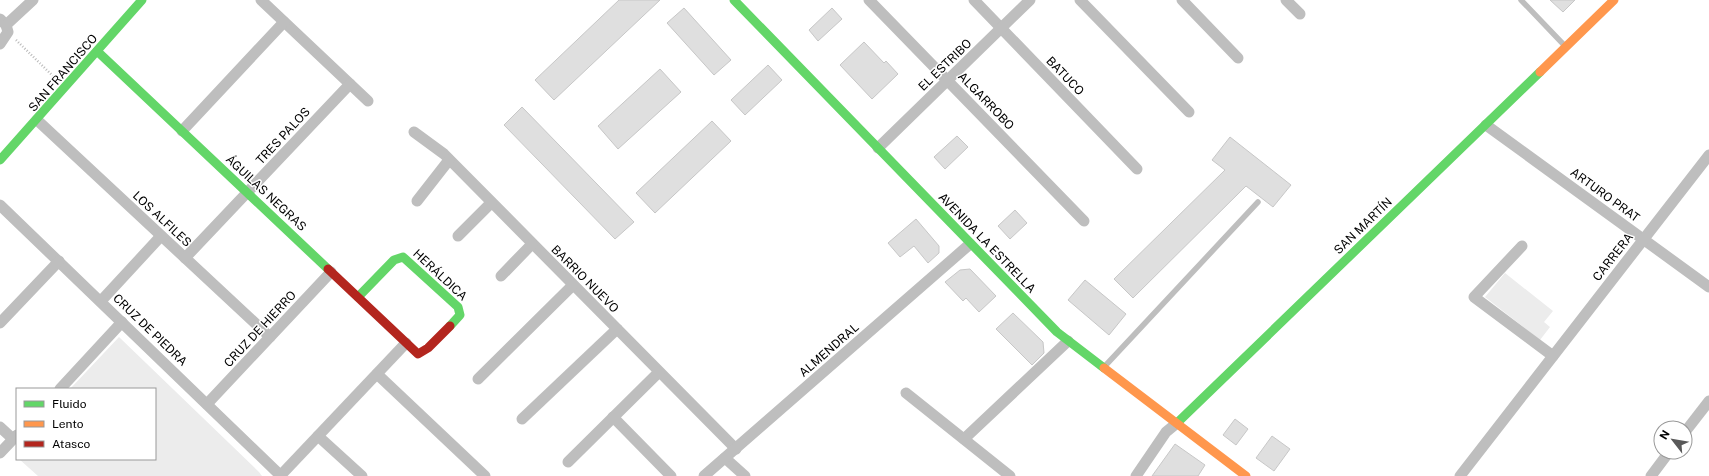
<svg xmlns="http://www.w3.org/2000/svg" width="1709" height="476" font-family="'Public Sans',sans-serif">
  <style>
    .green { fill: #ececec }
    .building { fill: #dfdfdf; stroke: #c7c7c7 }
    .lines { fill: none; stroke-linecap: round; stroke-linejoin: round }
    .path { stroke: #b9b9b9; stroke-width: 2.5; stroke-dasharray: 1 2; stroke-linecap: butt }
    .lane { stroke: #bebebe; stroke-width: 5.5 }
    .street { stroke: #bebebe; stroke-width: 11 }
    .fast { stroke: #63d668; stroke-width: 9 }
    .slow { stroke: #ff974d; stroke-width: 9 }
    .jam { stroke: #b3261e; stroke-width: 9 }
    .labels { text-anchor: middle; stroke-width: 3; stroke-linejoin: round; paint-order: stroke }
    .street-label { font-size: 12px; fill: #000; stroke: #fff }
  </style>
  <rect width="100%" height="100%" fill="#fff"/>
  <g class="green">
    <path d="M1505 273 1553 311 1544 322 1550 327 1540 340 1485 297Z"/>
    <path d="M119 337 259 472 262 476H38L19 459H155V389H70Z"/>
  </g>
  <g class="building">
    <path d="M619 0H660L554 100 535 80Z"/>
    <path d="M1550 0H1575L1563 12Z"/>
    <path d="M684 8 731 60 714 75 667 23Z"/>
    <path d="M832 8 842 19 818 41 809 30Z"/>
    <path d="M864 42 884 63 886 61 898 74 872 99 840 65Z"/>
    <path d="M768 65 782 80 745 115 731 100Z"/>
    <path d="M660 69 681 92 618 149 598 126Z"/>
    <path d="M522 107 634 222 615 239 504 125Z"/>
    <path d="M712 121 731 141 655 213 636 193Z"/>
    <path d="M957 136 968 147 945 169 934 157Z"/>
    <path d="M1230 137 1291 185 1273 207 1246 186 1133 298 1114 279 1225 170 1212 160Z"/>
    <path d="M1015 210 1027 223 1010 239 998 226Z"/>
    <path d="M916 219 939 246V253L928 263 914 246 900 257 888 243Z"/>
    <path d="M970 269 996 296 979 312 966 298 963 301 945 282 960 270Z"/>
    <path d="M1085 280 1126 314 1109 335 1068 300Z"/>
    <path d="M1013 313 1043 342 1044 353 1032 365 996 329Z"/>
    <path d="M1235 419 1248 429 1236 445 1223 435Z"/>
    <path d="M1272 436 1290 449 1274 471 1256 458Z"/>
    <path d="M1175 444 1205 465 1198 476H1152Z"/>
  </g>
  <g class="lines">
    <path class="path" d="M16 40 55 78"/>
    <g class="lane">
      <path d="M1521 0 1565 46"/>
      <path d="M1105 366 1258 202"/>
    </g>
    <g class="street">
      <path d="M261 0 368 101"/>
      <path d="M869 0 1084 221"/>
      <path d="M974 0 1137 169"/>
      <path d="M1080 0 1189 112"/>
      <path d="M1182 0 1238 58"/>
      <path d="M1286 0 1300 14"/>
      <path d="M0 19 6 25 8 32 0 44"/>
      <path d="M6 25 33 0"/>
      <path d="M37 120 270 337"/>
      <path d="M1486 125 1709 287"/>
      <path d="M182 131 284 22"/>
      <path d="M414 132 444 154 736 449"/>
      <path d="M878 148 1030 0"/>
      <path d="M417 201 449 160"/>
      <path d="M0 205 281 476"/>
      <path d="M458 236 491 203"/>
      <path d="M1522 246 1474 297 1553 356"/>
      <path d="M185 258 350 84"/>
      <path d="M501 276 532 244"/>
      <path d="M101 301 161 236"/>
      <path d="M0 323 59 261"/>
      <path d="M377 374 485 476"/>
      <path d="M478 379 573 285"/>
      <path d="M60 389 122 322"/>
      <path d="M906 393 1010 476"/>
      <path d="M207 404 331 272"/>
      <path d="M613 417 671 476"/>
      <path d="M522 419 617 329"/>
      <path d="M0 427 13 439"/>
      <path d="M1685 432 1709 401"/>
      <path d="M318 436 362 476"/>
      <path d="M964 439 1068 341"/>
      <path d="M0 453 17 435"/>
      <path d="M725 458 745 476"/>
      <path d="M568 462 659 372"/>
      <path d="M280 476 406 343"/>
      <path d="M704 476 970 244"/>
      <path d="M1136 476 1166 432 1177 423"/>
      <path d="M1460 476 1709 155"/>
      <path d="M1651 476 1669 452"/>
    </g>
    <g class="fast">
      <path d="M734 0 1057 332 1104 368"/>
      <path d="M97 51 328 269"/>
      <path d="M0 160 142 0"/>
      <path d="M358 297 394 260 403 257 458 307 460 315 450 326"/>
      <path d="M1177 423 1540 72"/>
    </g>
    <g class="slow">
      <path d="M1540 72 1614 0"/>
      <path d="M1104 368 1246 476"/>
    </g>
    <path class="jam" d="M328 269 418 354 428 348 450 326"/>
  </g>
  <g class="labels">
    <g class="street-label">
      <text transform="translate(945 65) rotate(-44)" y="4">EL ESTRIBO</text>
      <text transform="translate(63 73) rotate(-49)" y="4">SAN FRANCISCO</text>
      <text transform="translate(1065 76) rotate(46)" y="4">BATUCO</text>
      <text transform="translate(986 101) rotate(46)" y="4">ALGARROBO</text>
      <text transform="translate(283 136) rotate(-47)" y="4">TRES PALOS</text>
      <text transform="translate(266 193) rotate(43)" y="4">ÁGUILAS NEGRAS</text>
      <text transform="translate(1605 195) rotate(36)" y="4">ARTURO PRAT</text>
      <text transform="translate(162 219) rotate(43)" y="4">LOS ALFILES</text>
      <text transform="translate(1363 226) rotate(-44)" y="4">SAN MARTÍN</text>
      <text transform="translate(987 243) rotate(46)" y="4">AVENIDA LA ESTRELLA</text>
      <text transform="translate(1613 257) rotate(-52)" y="4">CARRERA</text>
      <text transform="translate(440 275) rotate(43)" y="4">HERÁLDICA</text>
      <text transform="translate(585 279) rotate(45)" y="4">BARRIO NUEVO</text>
      <text transform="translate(260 329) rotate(-47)" y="4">CRUZ DE HIERRO</text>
      <text transform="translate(150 330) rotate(44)" y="4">CRUZ DE PIEDRA</text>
      <text transform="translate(829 350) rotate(-41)" y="4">ALMENDRAL</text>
    </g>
  </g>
  <rect x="16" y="388" width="140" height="72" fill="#ffffff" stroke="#999999"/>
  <rect x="24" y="401" width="20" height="6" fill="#63d668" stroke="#999999"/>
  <text x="52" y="408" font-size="12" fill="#000000">Fluido</text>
  <rect x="24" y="421" width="20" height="6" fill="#ff974d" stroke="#999999"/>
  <text x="52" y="428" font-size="12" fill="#000000">Lento</text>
  <rect x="24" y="441" width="20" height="6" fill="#b3261e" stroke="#999999"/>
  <text x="52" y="448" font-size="12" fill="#000000">Atasco</text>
  <g transform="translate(1673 440) rotate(301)"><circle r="19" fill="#ffffff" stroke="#999999"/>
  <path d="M0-3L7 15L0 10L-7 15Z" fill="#595959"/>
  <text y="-6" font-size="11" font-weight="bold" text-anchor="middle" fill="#000000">N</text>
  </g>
</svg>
